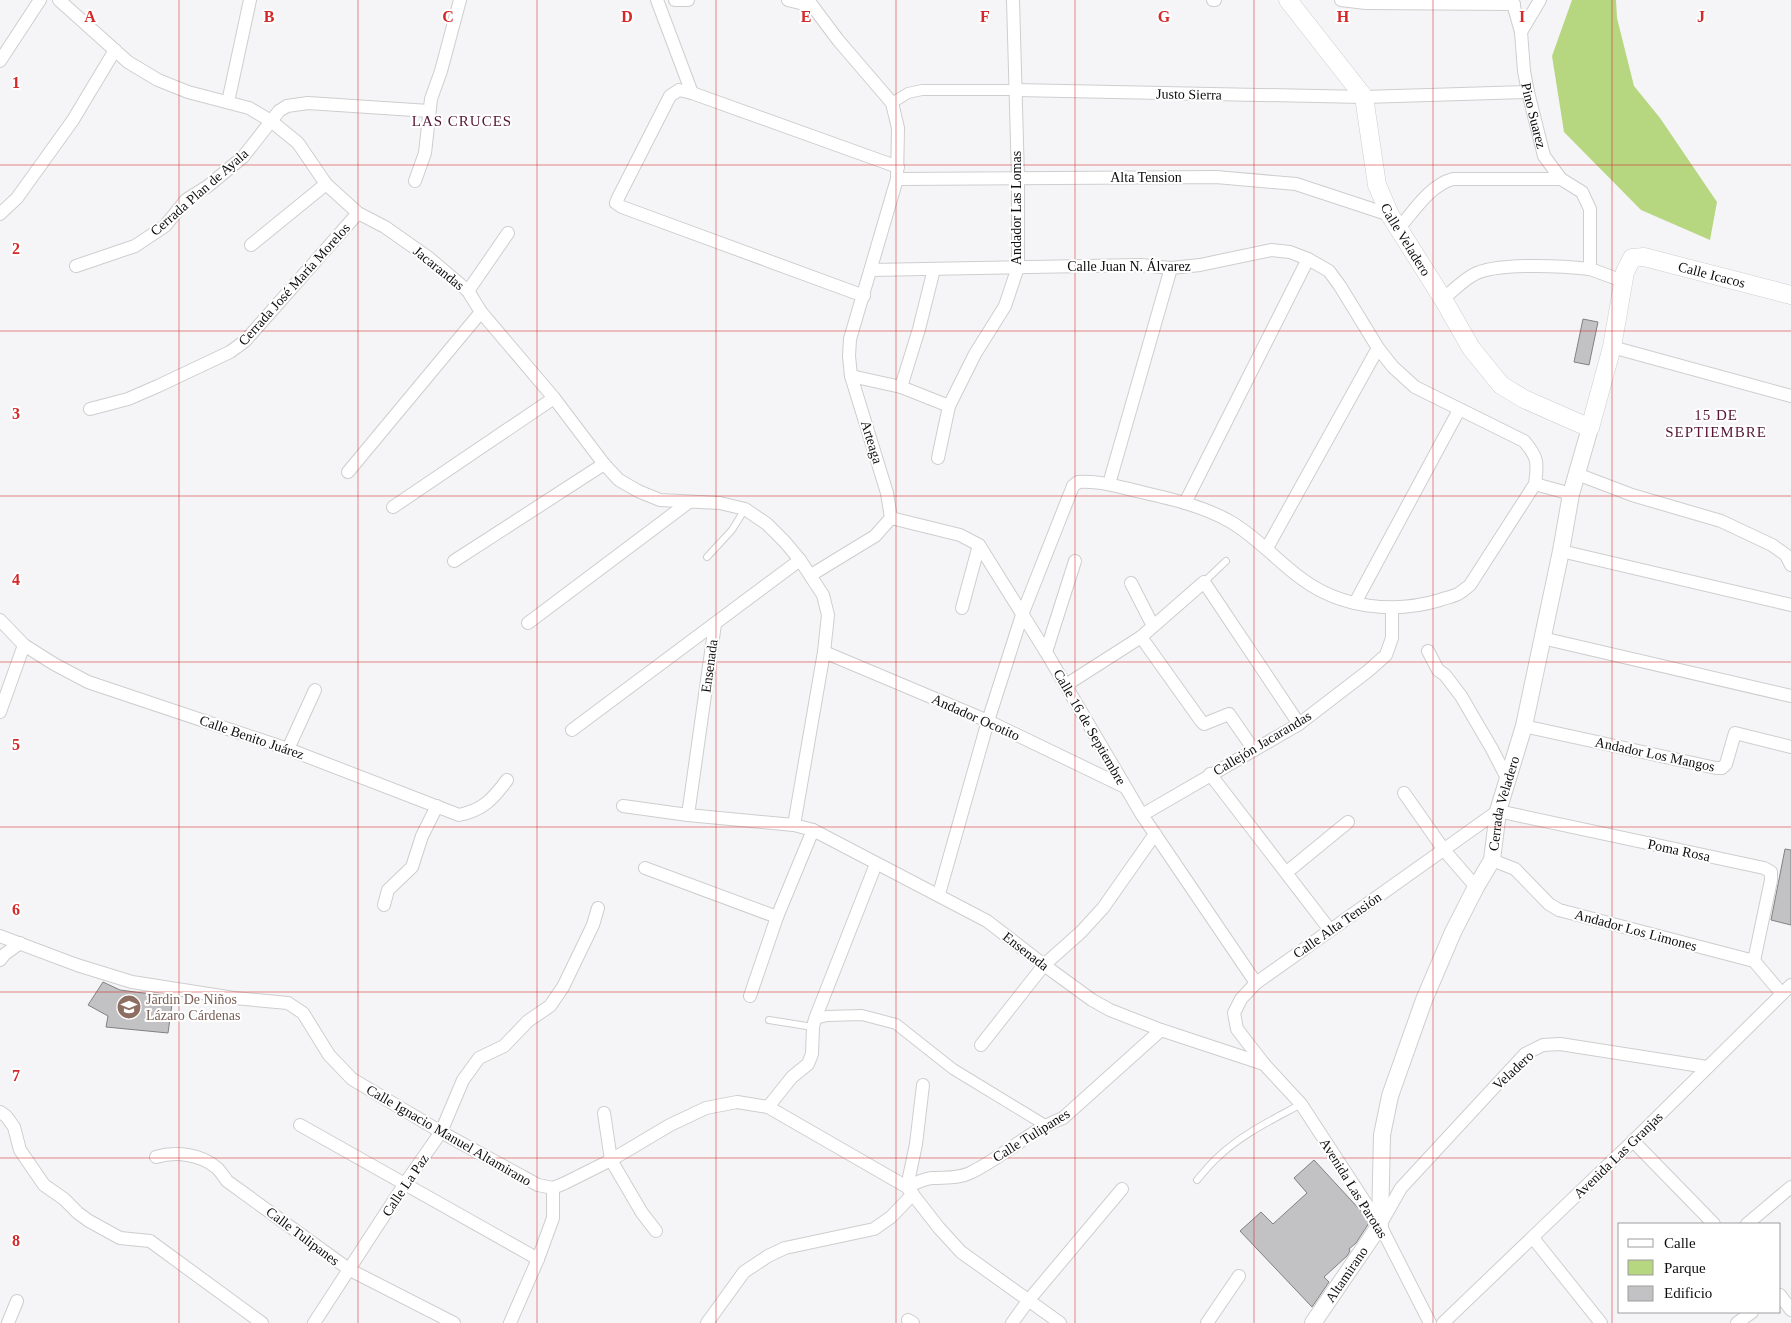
<svg xmlns="http://www.w3.org/2000/svg" width="1791" height="1323" font-family="'Times New Roman',serif">
  <style>
    .green { fill: #b7d680 }
    .building { fill: #c2c1c3; stroke: #828182 }
    .lines { fill: none; stroke-linecap: round; stroke-linejoin: round }
    .service-casing { stroke: #cececf; stroke-width: 8 }
    .pedestrian-casing { stroke: #cececf; stroke-width: 12 }
    .minor-casing { stroke: #cececf; stroke-width: 14 }
    .tertiary-casing { stroke: #cececf; stroke-width: 18 }
    .secondary-casing { stroke: #cececf; stroke-width: 19 }
    .service { stroke: #fff; stroke-width: 6 }
    .pedestrian { stroke: #fff; stroke-width: 10 }
    .minor { stroke: #fff; stroke-width: 12 }
    .tertiary { stroke: #fff; stroke-width: 16 }
    .secondary { stroke: #fff; stroke-width: 18 }
    .grid { fill: none; stroke: #d62828; stroke-width: 1; stroke-opacity: 0.55 }
    .labels { text-anchor: middle; stroke-width: 4; stroke-linejoin: round; paint-order: stroke }
    .street-label { font-size: 14px; fill: #0d0d0e; stroke: #fff }
    .education-label { font-size: 14px; fill: #785e54; stroke: #fff; text-anchor: start }
    .neighbourhood-label { font-size: 15px; letter-spacing: 1px; fill: #551534; stroke: #fff }
    .grid-label { font-size: 16px; text-anchor: middle; font-weight: bold; fill: #d62828; stroke: #fff; stroke-width: 4; stroke-linejoin: round; paint-order: stroke }
  </style>
  <rect width="100%" height="100%" fill="#f5f5f7"/>
  <path class="green" d="M1572 0H1616L1617 18 1634 86 1660 118 1717 202 1710 240 1641 210 1564 132 1552 56Z"/>
  <g class="building">
    <path d="M1583 319 1598 322 1589 365 1574 362Z"/>
    <path d="M1785 849 1791 850V925L1771 920Z"/>
    <path d="M103 982 120 990 173 997 168 1033 106 1027 108 1016 88 1005Z"/>
    <path d="M1314 1160 1361 1211 1369 1223 1356 1243 1349 1249 1350 1251 1347 1256 1324 1277 1329 1282 1312 1307 1240 1231 1261 1212 1273 1224 1307 1193 1294 1178Z"/>
  </g>
  <g class="lines">
    <defs>
      <g id="service">
        <path d="M707 557 732 530 745 509"/>
        <path d="M1204 582 1226 561"/>
        <path d="M769 1020 813 1027"/>
        <path d="M1197 1180C1204 1172 1210 1164 1218 1157 1242 1134 1272 1120 1301 1104"/>
      </g>
      <g id="pedestrian">
        <path d="M892 103 908 93 922 90H1014"/>
        <path d="M815 1019 827 1016 862 1015 896 1024 953 1069 1045 1125"/>
      </g>
      <g id="minor">
        <path d="M59 0 128 62 158 80 188 92 249 108 271 121 298 143 326 184 358 213 385 227 429 258 468 291 481 312 554 398 604 464 619 480 638 491 660 500 720 503 745 509 767 524 785 542 800 560 823 595 828 615 824 652 794 825"/>
        <path d="M657 0 692 93"/>
        <path d="M675 0H688"/>
        <path d="M788 0 812 6"/>
        <path d="M808 0 838 40 892 103 898 128 897 179 850 339 849 356 851 376 887 493 891 518"/>
        <path d="M1213 0H1215"/>
        <path d="M1341 0 1366 3 1514 4"/>
        <path id="s1" d="M1512 0 1521 32 1524 71 1528 92 1544 156 1561 179 1582 192 1590 209V269L1623 281"/>
        <path d="M1521 32 1540 0"/>
        <path d="M0 61 40 0"/>
        <path d="M1014 90 1364 97 1528 92"/>
        <path d="M228 102 250 0"/>
        <path d="M897 179 1216 177 1296 184 1390 215"/>
        <path d="M415 181 425 153 431 99 441 71 460 0"/>
        <path d="M0 214 17 198 73 120 115 50"/>
        <path d="M1399 228C1414 211 1430 185 1453 179H1561"/>
        <path d="M251 245 326 184"/>
        <path d="M76 266 135 246 165 226 186 200 208 186 243 157 279 111 287 106 308 103 429 111"/>
        <path d="M871 270 1141 265 1171 268 1200 265 1271 250 1290 252 1308 259 1329 271 1340 286 1378 348 1393 367 1415 387 1524 441C1538 457 1538 463 1535 484L1470 585C1466 588 1462 592 1458 594 1452 597 1445 598 1440 600 1394 614 1341 608 1302 579 1277 561 1258 538 1231 522 1203 506 1172 499 1141 492 1120 487 1099 480 1078 482L1073 486 1022 615 988 721 939 894"/>
        <path d="M468 291 508 233"/>
        <path d="M864 296 622 207 616 203 618 198 670 96 679 90 692 93 898 167"/>
        <path d="M1443 299C1453 291 1462 281 1473 275 1495 262 1564 266 1590 269"/>
        <path d="M1612 347 1791 396"/>
        <path d="M851 376 901 387 949 406"/>
        <path d="M901 387 919 329 934 269"/>
        <path d="M90 409 128 399 158 386 230 352 245 341 358 213"/>
        <path d="M938 458 949 406 975 354 1005 306 1018 267V177L1013 0"/>
        <path d="M348 472 481 312"/>
        <path d="M1577 474 1632 495 1721 521 1772 545 1786 555 1791 565"/>
        <path d="M1109 484 1171 268"/>
        <path d="M1535 484 1571 494"/>
        <path d="M1185 503 1308 259"/>
        <path d="M393 507 554 398"/>
        <path d="M891 518 960 535 979 545 1046 652 1142 815 1256 983"/>
        <path d="M1267 548 1378 348"/>
        <path d="M1561 551 1791 605"/>
        <path d="M454 561 604 464"/>
        <path d="M811 575 875 536 891 518"/>
        <path d="M1131 583 1153 626"/>
        <path d="M1355 603 1459 410"/>
        <path d="M962 608 979 545"/>
        <path d="M0 620 24 645 54 664 88 682 288 749 459 815C483 810 493 799 507 780"/>
        <path d="M528 623 689 502"/>
        <path d="M1141 637 1201 721 1204 724 1229 714 1254 750"/>
        <path d="M1542 638 1791 696"/>
        <path d="M1428 651 1438 670 1445 675 1461 696 1492 749 1508 780"/>
        <path d="M824 652 988 721 1125 787"/>
        <path d="M1046 652 1075 561"/>
        <path d="M1066 685 1141 637 1204 582 1299 724"/>
        <path d="M0 712 24 645"/>
        <path d="M1524 726 1716 768H1722L1726 764 1735 733 1791 747"/>
        <path d="M572 730 800 560"/>
        <path d="M288 749 315 690"/>
        <path d="M1210 774 1330 930"/>
        <path d="M1404 793 1444 850 1476 887"/>
        <path d="M623 806 688 815 794 825 813 830 987 921 1044 965 1092 1000 1110 1010 1161 1030 1264 1064"/>
        <path d="M688 815 715 624"/>
        <path d="M1142 815 1299 724 1368 671 1386 655 1392 638V608"/>
        <path d="M1492 860 1515 869 1549 904 1559 910 1754 961 1782 994"/>
        <path d="M645 868 777 917"/>
        <path d="M1287 872 1348 822"/>
        <path d="M384 905 388 890 412 867 422 836 437 806"/>
        <path d="M0 936 77 965 132 982 234 998 288 1003 303 1013 329 1055 352 1079 441 1132 538 1185 553 1188 565 1183 611 1160 670 1125 706 1108 737 1102 768 1107 907 1187 939 1228 961 1252 1060 1323"/>
        <path d="M0 960 5 954 20 943"/>
        <path d="M750 996 777 917 813 830"/>
        <path d="M981 1045 1044 965 1081 932 1103 908 1155 834"/>
        <path d="M768 1107 792 1077 808 1064 812 1054 813 1027 815 1019 876 864"/>
        <path d="M0 1112 6 1116 14 1127 20 1150 44 1185 64 1199 78 1213 89 1221 120 1238 150 1241 262 1323"/>
        <path d="M604 1113 611 1160 642 1213 656 1231"/>
        <path d="M300 1125 538 1259"/>
        <path d="M1633 1141 1714 1224"/>
        <path d="M156 1157C175 1151 201 1154 217 1168 221 1172 224 1177 227 1181L350 1270 454 1323"/>
        <path d="M907 1187C915 1183 923 1179 932 1178 945 1177 958 1179 970 1173 1003 1157 1029 1131 1063 1118L1161 1030"/>
        <path d="M907 1187 916 1144 923 1085"/>
        <path d="M1747 1224 1791 1187"/>
        <path d="M1380 1225 1401 1188 1525 1054 1543 1045 1560 1044 1707 1067"/>
        <path d="M1533 1238 1601 1323"/>
        <path d="M1780 1295 1791 1310"/>
        <path d="M908 1320 913 1323"/>
        <path d="M8 1323 17 1301"/>
        <path d="M314 1323 404 1185 441 1132 463 1080 479 1058 504 1046 528 1021 550 1006 563 987 593 925 598 908"/>
        <path d="M510 1323 538 1259 553 1218V1188"/>
        <path d="M707 1323 744 1272 768 1256 785 1248 874 1229 891 1217 913 1194"/>
        <path d="M1012 1323 1028 1301 1122 1189"/>
        <path d="M1207 1323 1239 1276"/>
        <path d="M1430 1323 1380 1225 1301 1104 1264 1064 1237 1029 1234 1013 1241 999 1256 983 1498 811 1764 868 1771 872V880L1754 961"/>
        <path d="M1443 1323 1633 1141 1791 985"/>
        <path d="M1737 1323 1752 1312"/>
      </g>
      <g id="tertiary">
        <path id="s2" d="M1313 1323 1380 1225 1382 1135 1390 1096 1424 1000 1453 932 1476 887 1492 860 1498 811 1524 726 1561 551 1571 494 1590 428"/>
      </g>
      <g id="secondary">
        <path id="s3" d="M1288 0 1364 97 1377 185 1390 215 1443 299 1471 348 1501 385 1524 399 1590 428 1612 347 1625 272 1632 258 1644 257 1791 295"/>
      </g>
    </defs>
    <use href="#service" class="service-casing"/>
    <use href="#pedestrian" class="pedestrian-casing"/>
    <use href="#minor" class="minor-casing"/>
    <use href="#tertiary" class="tertiary-casing"/>
    <use href="#secondary" class="secondary-casing"/>
    <use href="#service" class="service"/>
    <use href="#pedestrian" class="pedestrian"/>
    <use href="#minor" class="minor"/>
    <use href="#tertiary" class="tertiary"/>
    <use href="#secondary" class="secondary"/>
  </g>
  <path class="grid" d="M179 0V1323M358 0V1323M537 0V1323M716 0V1323M896 0V1323M1075 0V1323M1254 0V1323M1433 0V1323M1612 0V1323M0 165H1791M0 331H1791M0 496H1791M0 662H1791M0 827H1791M0 992H1791M0 1158H1791"/>
  <defs>
    <symbol id="school-disc" viewBox="-11 -11 22 22"><circle r="9.5" fill="#8d6e63" stroke="#fff"/><path d="M0-5L7-2L0 1L-7-2ZM-4 1L0 2.5L4 1V4Q0 6-4 4Z" fill="#fff"/></symbol>
  </defs>
  <g fill-rule="evenodd">
    <use href="#school-disc" x="115" y="993" width="28" height="28"/>
  </g>
  <g class="labels">
    <g class="street-label">
      <text transform="translate(1189 94) rotate(1)" y="5">Justo Sierra</text>
      <text dy="5" stroke="none"><textPath href="#s1" startOffset="118">Pino Suarez</textPath></text>
      <text x="1146" y="182">Alta Tension</text>
      <text transform="translate(199 192) rotate(-41)" y="5">Cerrada Plan de Ayala</text>
      <text transform="translate(1016 208) rotate(-90)" y="5">Andador Las Lomas</text>
      <text dy="5" stroke="none"><textPath href="#s3" startOffset="274">Calle Veladero</textPath></text>
      <text x="1129" y="271">Calle Juan N. Álvarez</text>
      <text transform="translate(439 268) rotate(39)" y="5">Jacarandas</text>
      <text dy="5" stroke="none"><textPath href="#s3" startOffset="805">Calle Icacos</textPath></text>
      <text transform="translate(294 284) rotate(-48)" y="5">Cerrada José María Morelos</text>
      <text transform="translate(872 442) rotate(73)" y="5">Arteaga</text>
      <text transform="translate(709 666) rotate(-82)" y="5">Ensenada</text>
      <text transform="translate(976 717) rotate(24)" y="5">Andador Ocotito</text>
      <text transform="translate(1090 727) rotate(60)" y="5">Calle 16 de Septiembre</text>
      <text transform="translate(252 737) rotate(19)" y="5">Calle Benito Juárez</text>
      <text transform="translate(1262 743) rotate(-31)" y="5">Callejón Jacarandas</text>
      <text transform="translate(1655 754) rotate(12)" y="5">Andador Los Mangos</text>
      <text dy="5" stroke="none"><textPath href="#s2" startOffset="564">Cerrada Veladero</textPath></text>
      <text transform="translate(1679 850) rotate(12)" y="5">Poma Rosa</text>
      <text transform="translate(1337 925) rotate(-35)" y="5">Calle Alta Tensión</text>
      <text transform="translate(1636 930) rotate(15)" y="5">Andador Los Limones</text>
      <text transform="translate(1026 951) rotate(38)" y="5">Ensenada</text>
      <text transform="translate(1513 1070) rotate(-43)" y="5">Veladero</text>
      <text transform="translate(449 1135) rotate(30)" y="5">Calle Ignacio Manuel Altamirano</text>
      <text transform="translate(1031 1135) rotate(-32)" y="5">Calle Tulipanes</text>
      <text transform="translate(1618 1155) rotate(-44)" y="5">Avenida Las Granjas</text>
      <text transform="translate(405 1185) rotate(-56)" y="5">Calle La Paz</text>
      <text transform="translate(1354 1188) rotate(58)" y="5">Avenida Las Parotas</text>
      <text transform="translate(303 1236) rotate(37)" y="5">Calle Tulipanes</text>
      <text dy="5" stroke="none"><textPath href="#s2" startOffset="59">Altamirano</textPath></text>
    </g>
    <g class="education-label">
      <text x="146" y="1004">Jardin De Niños<tspan x="146" dy="16">Lázaro Cárdenas</tspan></text>
    </g>
    <g class="neighbourhood-label">
      <text x="462" y="126">LAS CRUCES</text>
      <text x="1716" y="420">15 DE<tspan x="1716" dy="17">SEPTIEMBRE</tspan></text>
    </g>
  </g>
  <g class="grid-label">
    <text x="90" y="22">A</text>
    <text x="269" y="22">B</text>
    <text x="448" y="22">C</text>
    <text x="627" y="22">D</text>
    <text x="806" y="22">E</text>
    <text x="985" y="22">F</text>
    <text x="1164" y="22">G</text>
    <text x="1343" y="22">H</text>
    <text x="1522" y="22">I</text>
    <text x="1701" y="22">J</text>
    <text x="16" y="88">1</text>
    <text x="16" y="254">2</text>
    <text x="16" y="419">3</text>
    <text x="16" y="585">4</text>
    <text x="16" y="750">5</text>
    <text x="16" y="915">6</text>
    <text x="16" y="1081">7</text>
    <text x="16" y="1246">8</text>
  </g>
  <rect x="1618" y="1223" width="162" height="90" fill="#ffffff" stroke="#9e9e9f"/>
  <rect x="1628" y="1239" width="25" height="8" fill="#ffffff" stroke="#9e9e9f"/>
  <text x="1664" y="1248" font-size="15" fill="#0d0d0e">Calle</text>
  <rect x="1628" y="1260" width="25" height="15" fill="#b7d680" stroke="#9e9e9f"/>
  <text x="1664" y="1273" font-size="15" fill="#0d0d0e">Parque</text>
  <rect x="1628" y="1286" width="25" height="15" fill="#c2c1c3" stroke="#9e9e9f"/>
  <text x="1664" y="1298" font-size="15" fill="#0d0d0e">Edificio</text>
</svg>
